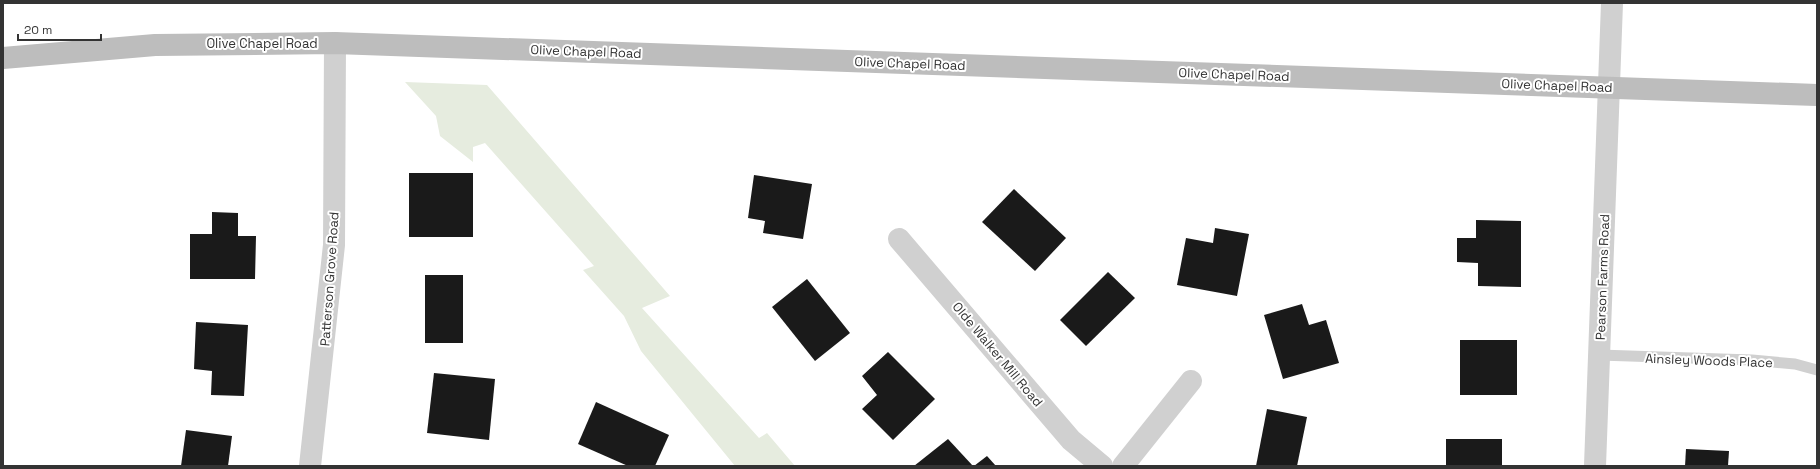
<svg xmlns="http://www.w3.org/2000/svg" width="1820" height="469" font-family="'Space Grotesk',sans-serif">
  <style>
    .green { fill: #e6ecdf }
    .building { fill: #1a1a1a }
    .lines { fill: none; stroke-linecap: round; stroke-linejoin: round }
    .service { stroke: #d0d0d0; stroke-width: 11 }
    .minor { stroke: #d0d0d0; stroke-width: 22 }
    .secondary { stroke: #bdbdbd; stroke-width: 22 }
    .labels { text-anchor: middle; stroke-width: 4; stroke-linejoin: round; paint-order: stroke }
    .street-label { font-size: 13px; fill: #333; stroke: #fff }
  </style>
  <rect width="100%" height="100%" fill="#fff"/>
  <path class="green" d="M405 82 487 85 670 296 642 308 759 438 767 433 795 466H735L641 351 624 316 583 270 594 266 485 143 473 147V162L440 136 436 116Z"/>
  <g class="building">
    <rect x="409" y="173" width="64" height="64"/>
    <path d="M754 175 812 184 803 239 763 233 765 221 748 218Z"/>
    <path d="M1014 189 1066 238 1035 271 982 222Z"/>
    <path d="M212 212 238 213V236H256L255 279H190V234H212Z"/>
    <path d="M1476 220 1521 221V287L1478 286V263L1457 262V238H1476Z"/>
    <path d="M1215 228 1249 234 1237 296 1177 285 1186 238 1213 243Z"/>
    <path d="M1108 272 1135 298 1086 346 1060 320Z"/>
    <rect x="425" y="275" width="38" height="68"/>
    <path d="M807 279 850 333 815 361 772 307Z"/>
    <path d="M1302 304 1309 325 1326 320 1339 363 1283 379 1264 315Z"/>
    <path d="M196 322 248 325 244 396 211 395 212 371 194 369Z"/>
    <rect x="1460" y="340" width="57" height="55"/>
    <path d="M888 352 935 399 893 440 862 409 877 395 862 376Z"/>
    <path d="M434 373 495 379 489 440 427 433Z"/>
    <path d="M596 402 669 435 655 466H628L578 444Z"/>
    <path d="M1267 409 1307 417 1297 466H1256Z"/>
    <path d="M186 430 232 436 228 466H181Z"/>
    <path d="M948 439 973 466H914Z"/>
    <rect x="1446" y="439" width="56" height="27"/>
    <path d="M1686 449 1729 451 1728 466H1685Z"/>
    <path d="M987 456 996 466H974Z"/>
  </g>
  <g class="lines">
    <path class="service" d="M1599 355 1752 360 1795 364 1817 370"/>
    <g class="minor">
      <path d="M899 239 1071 440 1102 466"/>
      <path d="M310 466 334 245 335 43"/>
      <path d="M1123 466 1191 381"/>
      <path d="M1595 466 1612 3"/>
    </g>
    <path class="secondary" d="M3 58 155 45 335 43 1817 95"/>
  </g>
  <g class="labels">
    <g class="street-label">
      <text x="262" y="48">Olive Chapel Road</text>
      <text transform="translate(586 51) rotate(2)" y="5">Olive Chapel Road</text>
      <text transform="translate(910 63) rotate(2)" y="5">Olive Chapel Road</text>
      <text transform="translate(1234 74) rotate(2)" y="5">Olive Chapel Road</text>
      <text transform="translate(1557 85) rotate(2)" y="5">Olive Chapel Road</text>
      <text transform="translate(1602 277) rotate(-88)" y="5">Pearson Farms Road</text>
      <text transform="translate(329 279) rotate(-86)" y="5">Patterson Grove Road</text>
      <text transform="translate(998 354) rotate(50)" y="5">Olde Walker Mill Road</text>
      <text transform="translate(1709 360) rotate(2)" y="5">Ainsley Woods Place</text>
    </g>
  </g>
  <rect width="1820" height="469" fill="none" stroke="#333333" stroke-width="8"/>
  <path d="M18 34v6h83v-6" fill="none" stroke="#333333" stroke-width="2"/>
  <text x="24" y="34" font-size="12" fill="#333333" stroke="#ffffff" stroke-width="3" paint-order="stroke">20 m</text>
</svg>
